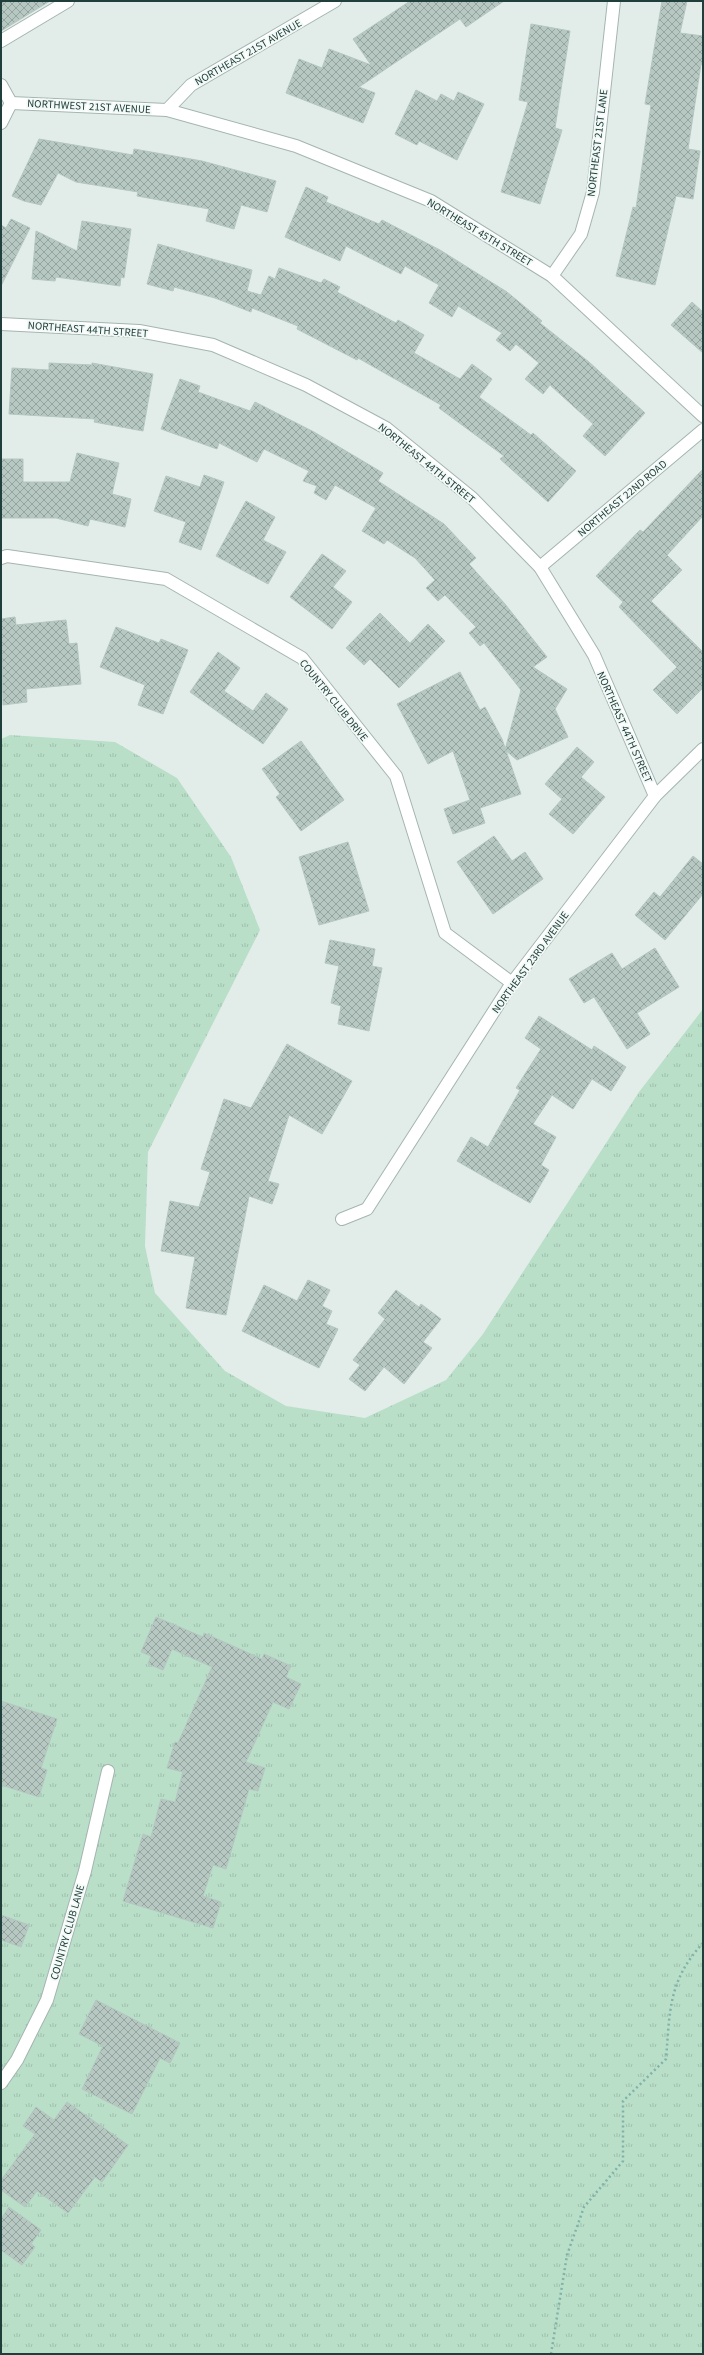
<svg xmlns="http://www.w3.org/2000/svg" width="704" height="2355" font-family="'Source Sans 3',sans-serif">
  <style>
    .grass { fill: url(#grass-tufts) }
    .building { fill: url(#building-cross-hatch); stroke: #b4c7c1 }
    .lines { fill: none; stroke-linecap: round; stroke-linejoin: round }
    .lane-casing { stroke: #a4b5b1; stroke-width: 14 }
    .street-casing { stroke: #a4b5b1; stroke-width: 14 }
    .path { stroke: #80b2a9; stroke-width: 2.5; stroke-dasharray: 2 3; stroke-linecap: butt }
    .lane { stroke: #fff; stroke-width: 12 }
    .street { stroke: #fff; stroke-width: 12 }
    .labels { text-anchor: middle; stroke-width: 3.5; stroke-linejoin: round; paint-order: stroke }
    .street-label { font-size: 11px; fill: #213f3a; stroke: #f2f9f7 }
  </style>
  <defs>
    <pattern id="grass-tufts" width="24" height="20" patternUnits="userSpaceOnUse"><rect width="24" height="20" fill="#b9dfc8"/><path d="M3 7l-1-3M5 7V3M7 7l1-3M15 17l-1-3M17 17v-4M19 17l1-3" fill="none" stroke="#9fc0ad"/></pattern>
    <pattern id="building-cross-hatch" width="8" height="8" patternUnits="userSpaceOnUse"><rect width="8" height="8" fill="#b7c8c3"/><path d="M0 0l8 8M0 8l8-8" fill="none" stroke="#94a49f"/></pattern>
  </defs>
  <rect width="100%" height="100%" fill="#e2ede9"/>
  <path class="grass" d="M10 735 115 742 177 778 231 857 260 930 148 1152 145 1246 155 1293 225 1371 286 1406 365 1418 446 1380 483 1334 639 1092 703 1009V2354H1V739Z"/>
  <g class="building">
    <path d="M1 1H50L1 31Z"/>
    <path d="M410 1H504L466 27 460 19 359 87 375 93 363 123 286 93 299 59 322 68 329 49 371 65 353 39Z"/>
    <path d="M662 1H687L680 33 703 36V65L701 64 688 149 700 151 693 199 676 196 655 285 616 276 633 207 636 208 651 105 645 104Z"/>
    <path d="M531 24 570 31 555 128 562 130 540 204 501 192 528 102 519 100Z"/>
    <path d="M416 90 437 101 441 94 454 101 458 92 484 104 457 160 419 141 417 145 395 134Z"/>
    <path d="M39 139 133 155 134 149 202 161 276 181 267 212 241 205 234 229 206 221 209 209 137 196 138 192 76 182 58 173 41 205 24 201 12 196Z"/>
    <path d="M306 187 328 197 326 202 379 224 382 220 440 250 507 292 542 321 540 323 589 362 645 413 605 456 583 436 593 424 550 385 543 394 525 379 539 363 516 344 510 351 496 340 502 333 458 306 452 317 429 303 439 285 405 266 401 274 346 246 340 261 285 237Z"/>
    <path d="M11 219 30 228 1 286V225L6 228Z"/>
    <path d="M82 221 131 229 124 278 121 277 120 286 56 277 55 281 32 279 36 231 77 251Z"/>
    <path d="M158 244 252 270 247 291 261 295 269 276 275 279 279 268 321 283 324 279 340 287 337 292 396 323 398 320 424 335 414 353 460 379 472 364 492 379 479 397 531 435 533 433 576 471 548 502 500 459 504 456 439 408 441 405 358 358 357 360 297 329 298 326 252 308 251 312 215 298 174 287 173 291 147 284Z"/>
    <path d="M692 302 703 312V353L671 325Z"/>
    <path d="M49 363 92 365V363L153 374 143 431 94 422 95 419 9 414 12 368 49 370Z"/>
    <path d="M180 379 200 386 198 392 250 411 255 402 314 432 383 473 378 481 444 524 476 558 469 564 505 604 547 657 533 667 567 689 555 709 568 737 517 760 505 750 521 690 484 643 480 646 469 633 476 627 445 595 438 601 426 588 435 580 415 558 387 540 384 544 362 531 376 508 335 485 326 500 314 493 317 486 303 481 309 471 264 449 257 462 219 443 217 449 161 429Z"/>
    <path d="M77 453 119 463 112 494 131 499 125 527 90 519 88 526 56 518H1V459H23V482H70Z"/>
    <path d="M703 469V516L667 555 682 570 651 601 703 652V688L677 714 653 690 677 667 619 607 623 602 596 576 640 530 643 532Z"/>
    <path d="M204 475 224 482 201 550 179 542 186 522 154 511 166 476 200 487Z"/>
    <path d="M246 501 275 517 263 540 286 552 268 584 216 556Z"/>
    <path d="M322 554 346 571 333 587 352 602 332 629 290 597Z"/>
    <path d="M380 613 410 643 428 624 445 641 399 688 370 659 364 665 346 648Z"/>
    <path d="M15 617 16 625 66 620 69 644 77 643 81 684 26 689 27 702 3 705 1 619Z"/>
    <path d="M116 627 159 643 161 639 188 650 163 714 138 705 145 685 100 667Z"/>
    <path d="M218 652 240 668 224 691 253 711 266 693 288 709 263 744 190 692Z"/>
    <path d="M460 672 480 710 485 707 502 739 521 794 480 808 485 823 453 834 444 809 470 800 453 751 428 764 397 704Z"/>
    <path d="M301 741 344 800 301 831 276 797 280 794 262 769Z"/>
    <path d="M577 747 594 762 581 777 605 797 573 834 549 814 562 799 545 784Z"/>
    <path d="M494 836 512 861 525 852 543 879 493 914 457 862Z"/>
    <path d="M348 842 369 911 319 925 299 857Z"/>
    <path d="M693 856 703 864V894L665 940 635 915 654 892 660 897Z"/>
    <path d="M330 940 375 949 372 966 382 968 369 1031 338 1024 341 1006 331 1003 339 966 325 963Z"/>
    <path d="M655 948 679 987 637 1013 650 1034 627 1049 594 997 584 1003 569 979 612 953 622 969Z"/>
    <path d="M539 1016 592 1050 594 1046 626 1067 611 1091 592 1079 573 1109 552 1095 533 1124 556 1137 541 1165 549 1170 530 1203 457 1161 471 1137 488 1147 520 1090 516 1088 541 1049 525 1038Z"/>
    <path d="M287 1044 352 1081 322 1134 289 1115 268 1181 279 1184 272 1204 249 1196 226 1315 186 1308 195 1257 161 1251 170 1201 199 1207 210 1172 201 1169 224 1099 251 1108Z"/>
    <path d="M308 1280 330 1290 322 1306 332 1311 326 1324 338 1329 319 1368 242 1331 264 1285 297 1301Z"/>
    <path d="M396 1290 419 1307 421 1304 441 1319 423 1342 432 1348 404 1384 384 1367 365 1391 349 1379 360 1365 353 1360 385 1319 378 1313Z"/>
    <path d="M156 1617 203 1637 204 1633 262 1659 264 1654 291 1666 286 1677 301 1684 289 1709 273 1702 246 1762 265 1768 258 1791 249 1789 226 1869 213 1865 203 1896 221 1902 213 1928 123 1901 143 1834 151 1837 161 1799 175 1802 183 1772 167 1768 175 1742 178 1743 212 1667 172 1649 163 1670 148 1664 151 1656 141 1652Z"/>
    <path d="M1 1701 57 1719 41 1768 47 1770 39 1797 1 1785Z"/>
    <path d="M1 1915 29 1925 21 1947 1 1940Z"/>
    <path d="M96 2000 180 2043 170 2063 160 2058 132 2114 82 2089 103 2046 79 2034Z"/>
    <path d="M67 2102 128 2145 102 2182 95 2177 68 2213 37 2191 25 2207 1 2190V2180L35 2134 23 2126 36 2107 54 2120Z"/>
    <path d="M9 2207 41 2230 31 2244 35 2247 22 2265 1 2250V2219Z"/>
  </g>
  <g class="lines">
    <defs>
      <path id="lane" d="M1 41 68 1"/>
      <g id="street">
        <path d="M1 85 11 103"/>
        <path d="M11 103 167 110 296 146 431 201 552 276 703 416"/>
        <path d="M167 110 191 85 335 1"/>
        <path d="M1 123 11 103"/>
        <path d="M552 276 581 234 593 192 614 1"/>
        <path d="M1 324 139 331 213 345 306 385 386 428 472 498 540 567 594 655 655 796"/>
        <path d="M1 558 7 556 166 579 302 658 396 776 445 933 512 983"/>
        <path d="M540 567 703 430"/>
        <path d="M342 1219 367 1209 512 983 655 796 703 749"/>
        <path d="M1 2083 17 2060 47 2000 85 1871 108 1771"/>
      </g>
    </defs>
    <use href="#lane" class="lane-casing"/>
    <use href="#street" class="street-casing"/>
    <path class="path" d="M551 2354 567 2255 584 2207 623 2161V2101L666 2059C670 2011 668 1981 703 1943"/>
    <use href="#lane" class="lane"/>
    <use href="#street" class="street"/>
  </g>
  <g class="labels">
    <g class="street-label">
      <text transform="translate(248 52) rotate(-30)" y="4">NORTHEAST 21ST AVENUE</text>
      <text transform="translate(89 106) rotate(3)" y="4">NORTHWEST 21ST AVENUE</text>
      <text transform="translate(597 143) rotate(-83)" y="4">NORTHEAST 21ST LANE</text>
      <text transform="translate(480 232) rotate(31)" y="4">NORTHEAST 45TH STREET</text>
      <text transform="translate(88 329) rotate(4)" y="4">NORTHEAST 44TH STREET</text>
      <text transform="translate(427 463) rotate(39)" y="4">NORTHEAST 44TH STREET</text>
      <text transform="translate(622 498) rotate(-40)" y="4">NORTHEAST 22ND ROAD</text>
      <text transform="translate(334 700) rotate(51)" y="4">COUNTRY CLUB DRIVE</text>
      <text transform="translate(625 727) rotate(66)" y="4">NORTHEAST 44TH STREET</text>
      <text transform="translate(530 962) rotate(-54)" y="4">NORTHEAST 23RD AVENUE</text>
      <text transform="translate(67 1932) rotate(-74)" y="4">COUNTRY CLUB LANE</text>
    </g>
  </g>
  <rect width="704" height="2355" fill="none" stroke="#213f3a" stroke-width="4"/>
</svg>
